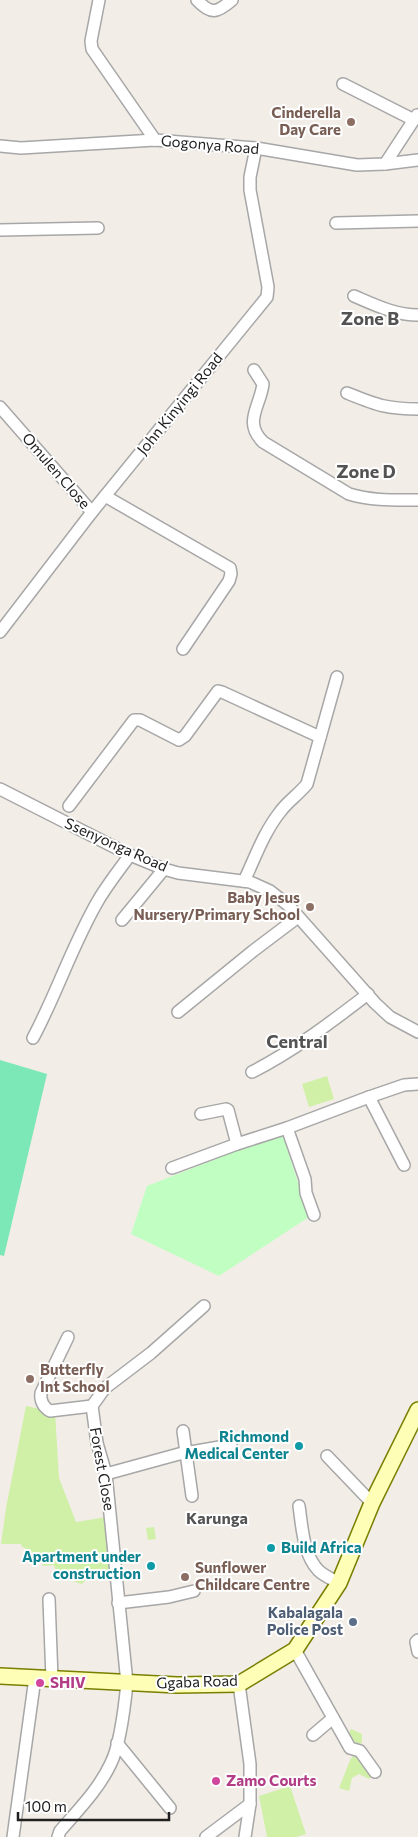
<svg xmlns="http://www.w3.org/2000/svg" width="418" height="1837" font-family="Commissioner,sans-serif">
  <style>
    .grass { fill: #d0f0a8 }
    .park { fill: #c0ffc1 }
    .pitch { fill: #7de8b7 }
    .lines { fill: none; stroke-linecap: round; stroke-linejoin: round }
    .street-casing { stroke: #a7a7a7; stroke-width: 14 }
    .secondary-casing { stroke: #797f00; stroke-width: 18 }
    .street { stroke: #fff; stroke-width: 11 }
    .secondary { stroke: #fffeb7; stroke-width: 15 }
    .education-dot { fill: #8d6e63; stroke: #fff; stroke-width: 2 }
    .culture-dot { fill: #0f9aa8; stroke: #fff; stroke-width: 2 }
    .service-dot { fill: #5c6f8a; stroke: #fff; stroke-width: 2 }
    .hotel-dot { fill: #d1479c; stroke: #fff; stroke-width: 2 }
    .labels { text-anchor: middle; stroke-width: 4; stroke-linejoin: round; paint-order: stroke }
    .education-label { font-size: 15px; font-weight: bold; fill: #785e54; stroke: #fff; text-anchor: end }
    .street-label { font-size: 15px; fill: #202020; stroke: #fff }
    .culture-label { font-size: 15px; font-weight: bold; fill: #0d838f; stroke: #fff; text-anchor: end }
    .service-label { font-size: 15px; font-weight: bold; fill: #4e5e75; stroke: #fff; text-anchor: end }
    .hotel-label { font-size: 15px; font-weight: bold; fill: #b23c85; stroke: #fff; text-anchor: start }
    .neighbourhood-label { font-size: 16px; font-weight: bold; fill: #535353; stroke: #fff }
    .quarter-label { font-size: 18px; font-weight: bold; fill: #535353; stroke: #fff }
  </style>
  <rect width="100%" height="100%" fill="#f2ede6"/>
  <g class="grass">
    <path d="M327 1076 334 1099 309 1107 302 1084Z"/>
    <path d="M26 1406 55 1412 59 1478 76 1522 107 1517 111 1572 88 1577 82 1584 72 1581 66 1569 58 1579 54 1565 43 1566 40 1558 38 1557 37 1555H26L25 1548 22 1547 21 1544H1L6 1508Z"/>
    <path d="M154 1527 156 1539 148 1540 146 1528Z"/>
    <path d="M351 1729 362 1734V1743L356 1744 349 1733Z"/>
    <path d="M358 1753 373 1775 369 1779 359 1774 352 1778 349 1791 339 1788 351 1758Z"/>
    <path d="M290 1786 306 1834 296 1837H267L259 1796Z"/>
  </g>
  <path class="park" d="M282 1133 309 1217 219 1276 131 1234 147 1186Z"/>
  <path class="pitch" d="M0 1060 47 1074 4 1256 0 1255Z"/>
  <g class="lines">
    <defs>
      <g id="street">
        <path d="M99 0 91 41 92 49 155 140"/>
        <path d="M197 0C211 15 217 13 232 0"/>
        <path d="M343 84 414 120"/>
        <path d="M0 146 21 148 155 140 256 148 357 165 385 164 418 160"/>
        <path d="M385 164 417 115"/>
        <path d="M336 223 418 221"/>
        <path d="M0 230 98 228"/>
        <path d="M354 296C375 305 395 315 418 315"/>
        <path d="M254 370 263 384C260 407 243 422 263 442L349 494C372 501 394 500 418 500"/>
        <path d="M347 393C377 405 386 409 418 409"/>
        <path d="M0 407 92 512"/>
        <path d="M105 496 230 568 231 574 229 581 183 649"/>
        <path d="M0 632 92 512 267 297 268 287 250 190V177L256 148"/>
        <path d="M0 789 130 855 164 869 178 873 250 882 270 891 288 905 375 1003 390 1017 418 1032"/>
        <path d="M69 806 134 720H140L179 740 185 736 218 691 222 692 320 737"/>
        <path d="M244 881C255 858 264 832 280 812 287 802 299 794 307 784L337 677"/>
        <path d="M122 920 164 869"/>
        <path d="M178 1012 253 951 298 917"/>
        <path d="M33 1038C57 993 73 943 99 899 108 884 119 870 130 855"/>
        <path d="M252 1072C295 1050 330 1023 368 994"/>
        <path d="M369 1097 404 1165"/>
        <path d="M201 1114 226 1109 228 1110 237 1144"/>
        <path d="M287 1128 305 1179 306 1193 314 1215"/>
        <path d="M172 1168 237 1144 287 1128 369 1097 404 1085 418 1084"/>
        <path d="M68 1337 41 1393C40 1400 43 1407 50 1411L92 1406"/>
        <path d="M183 1431 192 1496"/>
        <path d="M327 1456 372 1503"/>
        <path d="M106 1474 179 1454 231 1445"/>
        <path d="M299 1506C302 1526 303 1554 318 1570 324 1576 332 1579 339 1583"/>
        <path d="M49 1599 52 1679"/>
        <path d="M118 1603 169 1597 194 1591"/>
        <path d="M418 1640 416 1642 418 1652"/>
        <path d="M295 1650 350 1748 360 1751 375 1772"/>
        <path d="M239 1684 250 1764V1804L245 1837"/>
        <path d="M313 1735 333 1718"/>
        <path d="M117 1743 170 1808"/>
        <path d="M13 1837 35 1678"/>
        <path d="M58 1837 60 1831C79 1809 99 1789 111 1763 120 1745 125 1703 127 1683L106 1474 97 1443 92 1406 105 1388 151 1353 204 1306"/>
        <path d="M206 1837 250 1804"/>
      </g>
      <path id="secondary" d="M0 1676 177 1685 239 1684 295 1650 339 1583 372 1503 418 1410"/>
    </defs>
    <use href="#street" class="street-casing"/>
    <use href="#secondary" class="secondary-casing"/>
    <use href="#street" class="street"/>
    <use href="#secondary" class="secondary"/>
  </g>
  <g class="education-dot">
    <circle cx="351" cy="122" r="5"/>
    <circle cx="310" cy="907" r="5"/>
    <circle cx="30" cy="1379" r="5"/>
    <circle cx="185" cy="1577" r="5"/>
  </g>
  <g class="culture-dot">
    <circle cx="299" cy="1446" r="5"/>
    <circle cx="271" cy="1548" r="5"/>
    <circle cx="151" cy="1566" r="5"/>
  </g>
  <circle class="service-dot" cx="353" cy="1622" r="5"/>
  <g class="hotel-dot">
    <circle cx="40" cy="1683" r="5"/>
    <circle cx="216" cy="1781" r="5"/>
  </g>
  <g class="labels">
    <g class="education-label">
      <text x="341" y="118">Cinderella<tspan x="341" dy="17">Day Care</tspan></text>
      <text x="300" y="903">Baby Jesus<tspan x="300" dy="17">Nursery/Primary School</tspan></text>
      <text x="40" y="1375" text-anchor="start">Butterfly<tspan x="40" dy="17">Int School</tspan></text>
      <text x="195" y="1573" text-anchor="start">Sunflower<tspan x="195" dy="17">Childcare Centre</tspan></text>
    </g>
    <g class="street-label">
      <text transform="translate(210 145) rotate(5)" y="5">Gogonya Road</text>
      <text transform="translate(180 404) rotate(-51)" y="5">John Kinyingi Road</text>
      <text transform="translate(56 471) rotate(49)" y="5">Omulen Close</text>
      <text transform="translate(116 845) rotate(24)" y="5">Ssenyonga Road</text>
      <text transform="translate(102 1469) rotate(80)" y="5">Forest Close</text>
      <text transform="translate(197 1682) rotate(-2)" y="5">Ggaba Road</text>
    </g>
    <g class="culture-label">
      <text x="289" y="1442">Richmond<tspan x="289" dy="17">Medical Center</tspan></text>
      <text x="281" y="1553" text-anchor="start">Build Africa</text>
      <text x="141" y="1562">Apartment under<tspan x="141" dy="17">construction</tspan></text>
    </g>
    <g class="service-label">
      <text x="343" y="1618">Kabalagala<tspan x="343" dy="17">Police Post</tspan></text>
    </g>
    <g class="hotel-label">
      <text x="50" y="1688">SHIV</text>
      <text x="226" y="1786">Zamo Courts</text>
    </g>
    <g class="neighbourhood-label">
      <text x="217" y="1524">Karunga</text>
    </g>
    <g class="quarter-label">
      <text x="370" y="325">Zone B</text>
      <text x="366" y="478">Zone D</text>
      <text x="297" y="1048">Central</text>
    </g>
  </g>
  <path d="M18 1812v8h151v-8" fill="none" stroke="#202020" stroke-width="2.5"/>
  <text x="25" y="1812" font-size="15" fill="#202020" stroke="#ffffff" stroke-width="4" paint-order="stroke">100 m</text>
</svg>
